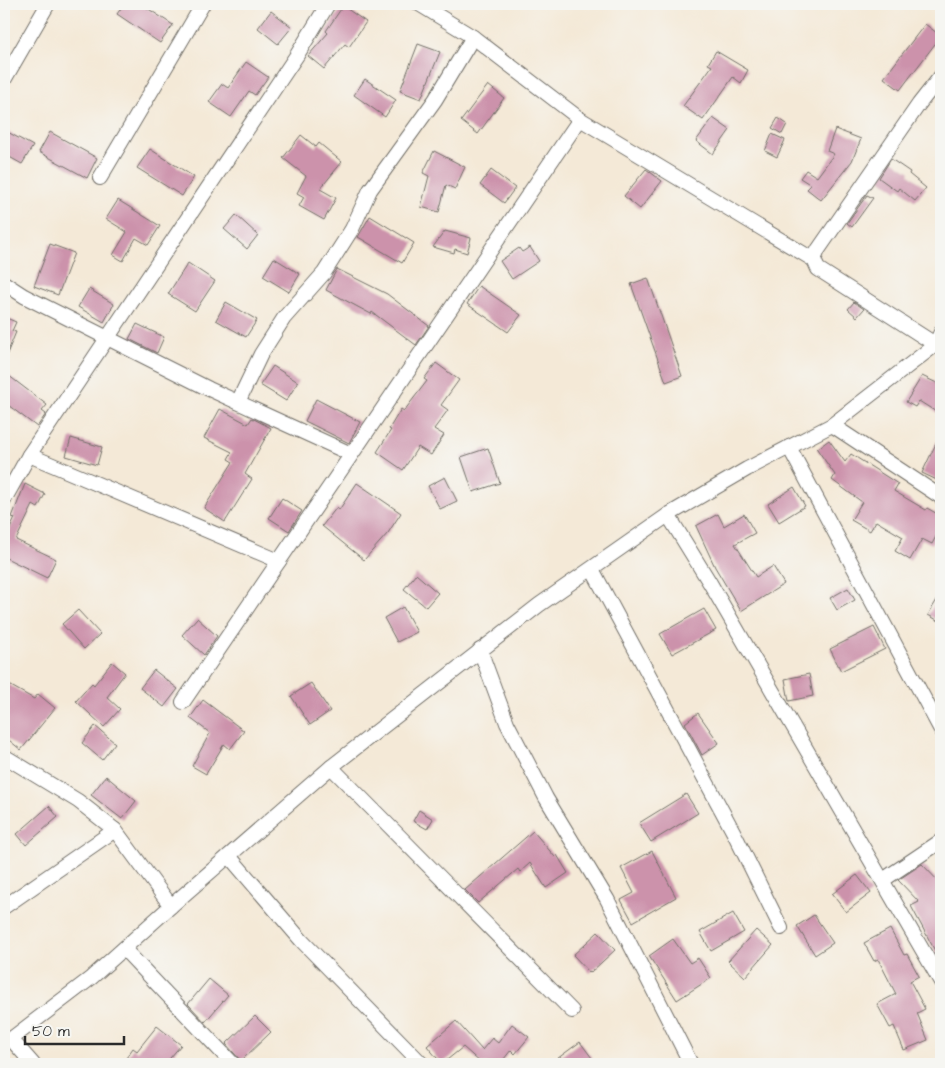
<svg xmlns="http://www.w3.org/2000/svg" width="945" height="1068" font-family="'Architects Daughter',sans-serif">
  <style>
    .building { fill: #cc92ab }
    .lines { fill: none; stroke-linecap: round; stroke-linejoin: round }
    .minor-casing { stroke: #716e67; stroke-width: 16 }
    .minor { stroke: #fff; stroke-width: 14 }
  </style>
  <rect width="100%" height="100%" fill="#f6f6f2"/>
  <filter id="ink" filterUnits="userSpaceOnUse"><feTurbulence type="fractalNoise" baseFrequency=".02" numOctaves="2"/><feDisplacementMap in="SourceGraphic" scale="10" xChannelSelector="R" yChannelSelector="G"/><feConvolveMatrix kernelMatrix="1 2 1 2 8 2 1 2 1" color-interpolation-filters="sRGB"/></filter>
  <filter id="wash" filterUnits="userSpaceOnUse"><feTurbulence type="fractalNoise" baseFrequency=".0096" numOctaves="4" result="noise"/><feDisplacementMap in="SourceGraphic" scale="20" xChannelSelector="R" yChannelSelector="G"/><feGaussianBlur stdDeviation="1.12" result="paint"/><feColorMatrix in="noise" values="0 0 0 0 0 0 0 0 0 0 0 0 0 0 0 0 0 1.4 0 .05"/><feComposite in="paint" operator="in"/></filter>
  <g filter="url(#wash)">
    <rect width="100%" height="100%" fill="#f4e9d7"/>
    <g id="blocks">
      <g class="building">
        <path d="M124 4H141L173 25 160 43 117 14Z"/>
        <path d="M343 6 366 22 349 47 345 44 324 69 308 56 328 33 326 31Z"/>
        <path d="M271 11 292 27 278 44 258 28Z"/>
        <path d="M925 24 941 36 900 90 884 78Z"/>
        <path d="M418 44 440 52 421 99 400 91Z"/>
        <path d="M716 51 748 70 741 83 733 77 703 120 683 106 712 66 708 64Z"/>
        <path d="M246 62 268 77 255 95 249 91 231 117 209 102 222 84 228 88Z"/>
        <path d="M365 79 396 100 385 117 354 95Z"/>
        <path d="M488 85 504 98 478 134 461 121Z"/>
        <path d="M713 118 730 130 713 154 696 141Z"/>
        <path d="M778 118 787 124 782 134 772 128Z"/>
        <path d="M835 129 861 139 852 161 821 200 807 189 811 185 800 178 806 170 817 177 834 154 827 151Z"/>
        <path d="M4 130 33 146 22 164 4 154Z"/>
        <path d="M50 132 97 158 87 178 39 152Z"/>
        <path d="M772 134 785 140 777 157 765 151Z"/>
        <path d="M301 135 316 147 319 143 342 162 320 189 336 198 324 220 299 206 304 197 297 193 306 176 283 158Z"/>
        <path d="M150 149 194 177 182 196 137 168Z"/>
        <path d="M434 151 465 167 455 189 446 185 439 212 421 207 429 176 423 173Z"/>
        <path d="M891 159 910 172 909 174 926 188 915 201 899 188 897 191 879 178Z"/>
        <path d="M646 169 662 181 640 209 624 196Z"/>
        <path d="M491 170 515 188 504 203 480 185Z"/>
        <path d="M867 195 873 198 852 227 847 223Z"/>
        <path d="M118 200 160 226 148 245 136 238 123 261 113 255 127 232 106 219Z"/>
        <path d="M236 215 258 235 247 249 224 229Z"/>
        <path d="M370 216 414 243 402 263 358 237Z"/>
        <path d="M445 231 471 238 467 253 455 249 454 253 433 247Z"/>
        <path d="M50 244 74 253 58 295 34 286Z"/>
        <path d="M530 247 539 261 512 279 500 261 519 248 522 252Z"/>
        <path d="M274 258 300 274 289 292 263 276Z"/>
        <path d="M188 263 215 281 195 311 168 294Z"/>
        <path d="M337 269 387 294 429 326 416 345 372 312 371 314 326 290Z"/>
        <path d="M648 278 682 376 666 382 631 284Z"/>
        <path d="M479 286 521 315 508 332 467 304Z"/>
        <path d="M89 289 114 304 104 322 78 307Z"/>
        <path d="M226 302 257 320 246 337 216 320Z"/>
        <path d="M854 302 864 309 857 317 848 309Z"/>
        <path d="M4 317 16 322 12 331 16 332 4 361Z"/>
        <path d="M137 324 164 337 157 353 129 339Z"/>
        <path d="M436 363 459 380 441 405 448 410 434 429 444 435 431 455 418 447 403 470 377 452 391 430 389 429 401 409 404 411 427 381 424 379Z"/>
        <path d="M273 366 298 382 286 401 260 385Z"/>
        <path d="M4 372 47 405 42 411 46 414 37 427 4 402Z"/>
        <path d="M922 376 941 385V415L919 401 915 407 906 402Z"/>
        <path d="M316 399 360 422 349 443 305 421Z"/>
        <path d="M220 409 248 424 252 418 271 428 245 474 252 479 225 522 204 508 233 462 228 459 232 452 204 438Z"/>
        <path d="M941 433V482L922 473Z"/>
        <path d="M71 438 102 447 97 465 66 456Z"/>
        <path d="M829 440 845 462 851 454 898 484 894 491 926 510 927 508 941 516V527L932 544 922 539 910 560 895 551 903 537 876 521 870 531 851 520 862 502 832 480 835 475 817 449Z"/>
        <path d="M488 448 500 483 473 492 461 457Z"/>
        <path d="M445 477 457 501 440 509 428 486Z"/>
        <path d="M357 483 401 513 388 533 364 560 322 526 337 507 339 510Z"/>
        <path d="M25 484 45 494 38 508 33 505 16 540 56 559 47 578 4 557V542L15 518 12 517Z"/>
        <path d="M794 487 805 506 779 522 768 504Z"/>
        <path d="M282 498 302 511 289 531 269 518Z"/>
        <path d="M718 514 724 526 744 514 755 533 735 544 756 577 773 566 784 584 741 611 715 567 696 526Z"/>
        <path d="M416 574 438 593 426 607 404 589Z"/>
        <path d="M848 588 855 600 837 610 830 598Z"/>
        <path d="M941 593V622L928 615Z"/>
        <path d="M403 607 417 632 397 642 384 618Z"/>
        <path d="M704 609 716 630 672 654 660 634Z"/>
        <path d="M78 610 100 634 84 649 62 624Z"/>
        <path d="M197 618 217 636 204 655 182 635Z"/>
        <path d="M874 627 885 649 841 671 830 649Z"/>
        <path d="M112 662 125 673 107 697 120 709 104 727 76 701 92 683 94 685Z"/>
        <path d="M154 670 178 689 164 707 140 688Z"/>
        <path d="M809 674 813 696 789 701 785 679Z"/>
        <path d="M4 682 34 699 38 694 55 708 21 750 4 736Z"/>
        <path d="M311 683 330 711 310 725 291 696Z"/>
        <path d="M203 700 244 731 230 749 224 744 206 774 192 766 210 733 190 718Z"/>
        <path d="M698 713 719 743 702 755 685 723Z"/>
        <path d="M95 726 115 743 102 760 82 743Z"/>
        <path d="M106 776 136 801 122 819 91 795Z"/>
        <path d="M686 794 698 813 651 842 639 823Z"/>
        <path d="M49 806 58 817 26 845 17 834Z"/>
        <path d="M419 810 433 819 427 829 413 821Z"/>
        <path d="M533 831 555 857 557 855 568 873 546 888 530 863 520 872 518 869 478 903 465 890Z"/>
        <path d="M652 851 676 897 633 922 621 900 634 893 621 868Z"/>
        <path d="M922 864 941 884V962L911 906 919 902 898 880Z"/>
        <path d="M857 875 871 893 846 912 832 894Z"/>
        <path d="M733 913 744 932 711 951 700 932Z"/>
        <path d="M814 915 833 943 815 955 797 926Z"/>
        <path d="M890 929 904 955 907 954 919 976 910 981 925 1009 917 1013 928 1040 904 1050 894 1026 890 1028 877 1004 896 994 878 959 874 961 864 943Z"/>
        <path d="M756 930 773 945 745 977 728 961Z"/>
        <path d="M598 932 615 950 590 973 573 955Z"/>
        <path d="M673 939 690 963 698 958 711 978 677 1000 649 956Z"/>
        <path d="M209 979 228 995 205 1022 188 1004Z"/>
        <path d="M255 1016 271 1032 241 1061 226 1044Z"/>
        <path d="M456 1021 482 1050 492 1038 498 1043 512 1024 529 1037 515 1054 511 1050 500 1064H482L463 1047 442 1064 427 1046Z"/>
        <path d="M157 1026 181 1045 165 1064H122L133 1048 137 1051Z"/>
        <path d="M580 1042 592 1058 584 1064H550Z"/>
      </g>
    </g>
  </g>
  <g filter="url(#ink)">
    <use href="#blocks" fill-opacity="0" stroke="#716e67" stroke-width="1"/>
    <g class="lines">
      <defs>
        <g id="minor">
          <path d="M419 4 473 37 580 119 814 260"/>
          <path d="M941 76 919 104 818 250 814 260 818 269 941 348"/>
          <path d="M4 80 48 4"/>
          <path d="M100 178 203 4"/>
          <path d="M4 283 24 296 209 389 351 454"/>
          <path d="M238 402 261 354 284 318 324 273 352 229 370 190 435 100 473 37"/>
          <path d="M832 425 941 497"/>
          <path d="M789 447 941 730"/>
          <path d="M29 455 279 561"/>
          <path d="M4 500 29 455 297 55 328 4"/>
          <path d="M668 515 710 583 941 982"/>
          <path d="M592 569 735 835 781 928"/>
          <path d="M480 650 507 723 546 798 607 899 691 1064"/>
          <path d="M183 702 580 119"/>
          <path d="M4 756 78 801 115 830"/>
          <path d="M331 767 572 1011"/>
          <path d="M229 856 302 941 422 1064"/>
          <path d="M883 880 941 841"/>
          <path d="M4 907 115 830 171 906 331 767 539 605 668 515 747 469 832 425 935 345 941 332"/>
          <path d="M124 949 233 1064"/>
          <path d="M33 1064 11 1039 91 978 171 906"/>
        </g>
      </defs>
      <use href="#minor" class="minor-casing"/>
      <use href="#minor" class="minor"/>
    </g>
  </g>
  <rect width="945" height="1068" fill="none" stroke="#f6f6f2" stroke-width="20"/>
  <path d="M25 1036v8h99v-8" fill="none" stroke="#2b2b2b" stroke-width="2.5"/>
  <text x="32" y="1036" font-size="15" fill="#2b2b2b" stroke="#f6f6f2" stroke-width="4" paint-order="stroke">50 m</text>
</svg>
